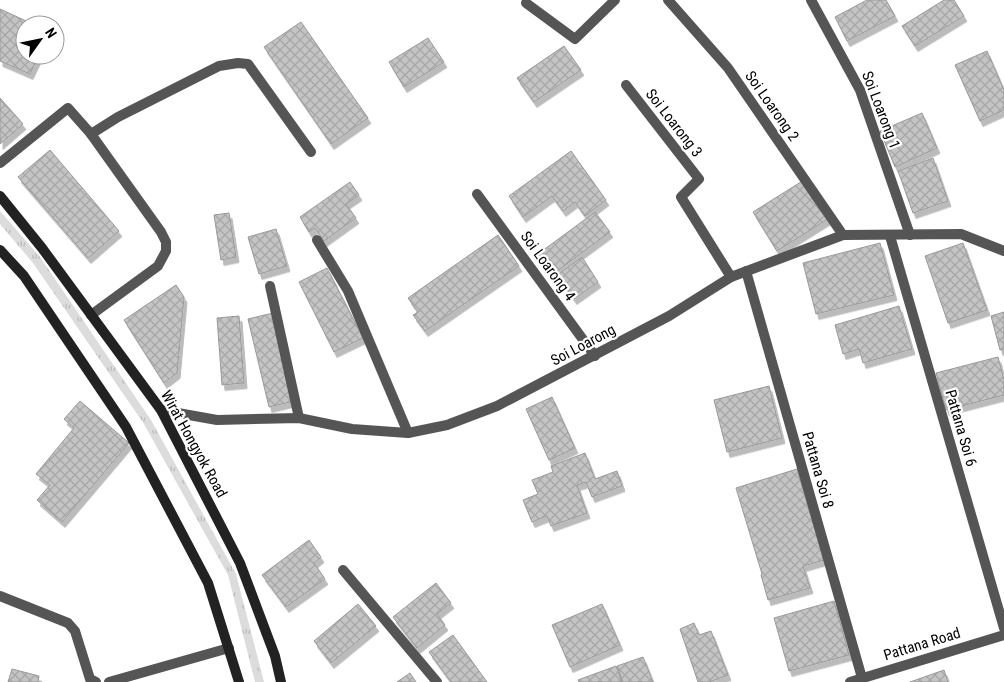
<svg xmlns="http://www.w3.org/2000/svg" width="1004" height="682" font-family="'Roboto Condensed',sans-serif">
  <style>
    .grass { fill: url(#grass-tufts) }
    .building { fill: url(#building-cross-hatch); stroke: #999; filter: url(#shadow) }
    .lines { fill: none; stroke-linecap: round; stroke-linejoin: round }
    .lane { stroke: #555; stroke-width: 10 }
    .street { stroke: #555; stroke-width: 10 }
    .secondary { stroke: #222; stroke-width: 10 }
    .labels { text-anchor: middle; stroke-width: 4.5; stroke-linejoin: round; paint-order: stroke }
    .street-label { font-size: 15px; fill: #000; stroke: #fff }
  </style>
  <defs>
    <pattern id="grass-tufts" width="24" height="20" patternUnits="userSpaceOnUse" patternTransform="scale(1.25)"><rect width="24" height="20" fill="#dcdcdc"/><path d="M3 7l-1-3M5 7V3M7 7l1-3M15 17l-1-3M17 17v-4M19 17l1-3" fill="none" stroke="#bbb"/></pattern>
    <pattern id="building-cross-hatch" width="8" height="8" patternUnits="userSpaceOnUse" patternTransform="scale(1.25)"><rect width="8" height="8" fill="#c4c4c4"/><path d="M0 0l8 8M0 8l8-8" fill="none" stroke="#a7a7a7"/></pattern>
    <filter id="shadow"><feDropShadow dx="3" dy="5.5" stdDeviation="0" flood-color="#0004"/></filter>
  </defs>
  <rect width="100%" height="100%" fill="#fff"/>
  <path class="grass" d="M0 211 40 257 151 420 236 574 264 682H255L228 575 144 424 33 263 0 224Z"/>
  <g class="building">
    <path d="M867 0H886L895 16 847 41 835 17Z"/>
    <path d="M944 0H954L964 16 915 46 902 26Z"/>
    <path d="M0 9 35 25H25V55H39L30 74 0 61Z"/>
    <path d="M301 22 368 118 331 144 264 47Z"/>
    <path d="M428 38 444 62 404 87 389 62Z"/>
    <path d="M564 46 581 70 534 102 517 78Z"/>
    <path d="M987 51 1004 90V110L980 121 955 65Z"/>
    <path d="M0 98 23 124 0 144Z"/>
    <path d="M922 113 937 148 895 167 880 131Z"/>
    <path d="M50 150 119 231 88 258 18 177Z"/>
    <path d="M571 151 606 200 585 216 575 202 563 211 552 196 523 217 509 196Z"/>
    <path d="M933 158 948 201 913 213 898 171Z"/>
    <path d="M804 180 828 219 777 251 753 212Z"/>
    <path d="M350 182 359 195 346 204 356 218 324 241 315 228 309 232 300 217Z"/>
    <path d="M595 212 610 232 553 274 538 254Z"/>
    <path d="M229 213 236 257 221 260 214 215Z"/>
    <path d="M276 229 287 266 259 274 248 237Z"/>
    <path d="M498 235 519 266 425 331 413 315 418 312 408 298Z"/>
    <path d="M880 243 894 295 816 314 803 263Z"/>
    <path d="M963 243 987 310 948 323 925 256Z"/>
    <path d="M582 257 598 282 574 299 557 275Z"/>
    <path d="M327 268 363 338 334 352 299 282Z"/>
    <path d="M176 285 184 297 177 373 164 383 124 320Z"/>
    <path d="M899 306 912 349 863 363 859 349 843 354 835 325Z"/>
    <path d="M1004 312V349L1000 350 991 316Z"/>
    <path d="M273 313 294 401 269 407 248 319Z"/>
    <path d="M239 316 244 383 222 385 217 318Z"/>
    <path d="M998 357 1004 380V395L946 410 936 373Z"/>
    <path d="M769 386 782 438 727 452 714 400Z"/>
    <path d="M552 397 575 448 549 460 526 409Z"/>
    <path d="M80 401 129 443 62 522 37 500 50 485 36 474 74 428 64 419Z"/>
    <path d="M585 453 595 479 617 471 622 486 592 497 586 482 577 485 587 513 551 526 547 516 532 522 523 500 538 494 532 480 553 472 551 466Z"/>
    <path d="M797 469 824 560 803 566 810 588 768 600 761 575 762 574 736 488Z"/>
    <path d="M309 540 321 557 314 563 325 579 286 607 262 575Z"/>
    <path d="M436 583 451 603 437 614 445 625 417 648 393 617Z"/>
    <path d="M834 601 849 655 789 671 774 618Z"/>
    <path d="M358 604 376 626 331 663 314 641Z"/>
    <path d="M602 604 620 645 570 667 552 625Z"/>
    <path d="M694 623 699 635 711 631 728 675 709 682H698L680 629Z"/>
    <path d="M453 635 487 682H451L429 652Z"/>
    <path d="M643 657 653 682H623L617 666Z"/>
    <path d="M616 666 622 682H579L578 680Z"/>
    <path d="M12 669 39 676 38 682H8Z"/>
    <path d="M944 670 948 682H910Z"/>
    <path d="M410 673 416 682H397Z"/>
  </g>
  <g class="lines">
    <g class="lane">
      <path d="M91 134 161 232 166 242V251L158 266 91 315"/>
      <path d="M0 163 68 108 91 134 118 117 219 66 238 63 248 64 311 152"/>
      <path d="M477 194 595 356"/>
      <path d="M317 240 348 291 408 433"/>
      <path d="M270 286 299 418"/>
      <path d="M343 570 437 682"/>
      <path d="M0 596 68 623 75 631 90 679 96 682"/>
      <path d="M109 682 229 648"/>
    </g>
    <g class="street">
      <path d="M668 0 728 68 843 235"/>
      <path d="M811 0 860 90 910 235"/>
      <path d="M526 3 575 39 615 0"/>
      <path d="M626 85 699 179 681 197 731 277"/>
      <path d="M890 236 1004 628"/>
      <path d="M746 271 862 678"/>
      <path d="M161 410 217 420 299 418 352 429 408 433 447 425 497 406 669 316 731 277 843 235 961 234 1004 251"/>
      <path d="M850 682 1004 635"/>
    </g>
    <g class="secondary">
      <path d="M0 196 42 248 161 410 240 563 275 656 281 682"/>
      <path d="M0 250 24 276 126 427 208 583 239 682"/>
    </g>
  </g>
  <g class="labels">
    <g class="street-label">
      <text transform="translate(772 106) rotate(55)" y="5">Soi Loarong 2</text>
      <text transform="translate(881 110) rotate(69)" y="5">Soi Loarong 1</text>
      <text transform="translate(674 123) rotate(52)" y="5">Soi Loarong 3</text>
      <text transform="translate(548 266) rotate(54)" y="5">Soi Loarong 4</text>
      <text transform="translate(583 345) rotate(-28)" y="5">Soi Loarong</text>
      <text transform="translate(961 428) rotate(74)" y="5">Pattana Soi 6</text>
      <text transform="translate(194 444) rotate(61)" y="5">Wirat Hongyok Road</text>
      <text transform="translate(818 470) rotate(74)" y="5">Pattana Soi 8</text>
      <text transform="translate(922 644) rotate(-17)" y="5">Pattana Road</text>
    </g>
  </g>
  <g transform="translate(40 40) rotate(57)"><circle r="24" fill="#ffffff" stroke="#999999"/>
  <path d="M0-4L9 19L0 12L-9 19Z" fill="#000000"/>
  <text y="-8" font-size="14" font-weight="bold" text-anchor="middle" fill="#000000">N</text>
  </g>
</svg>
